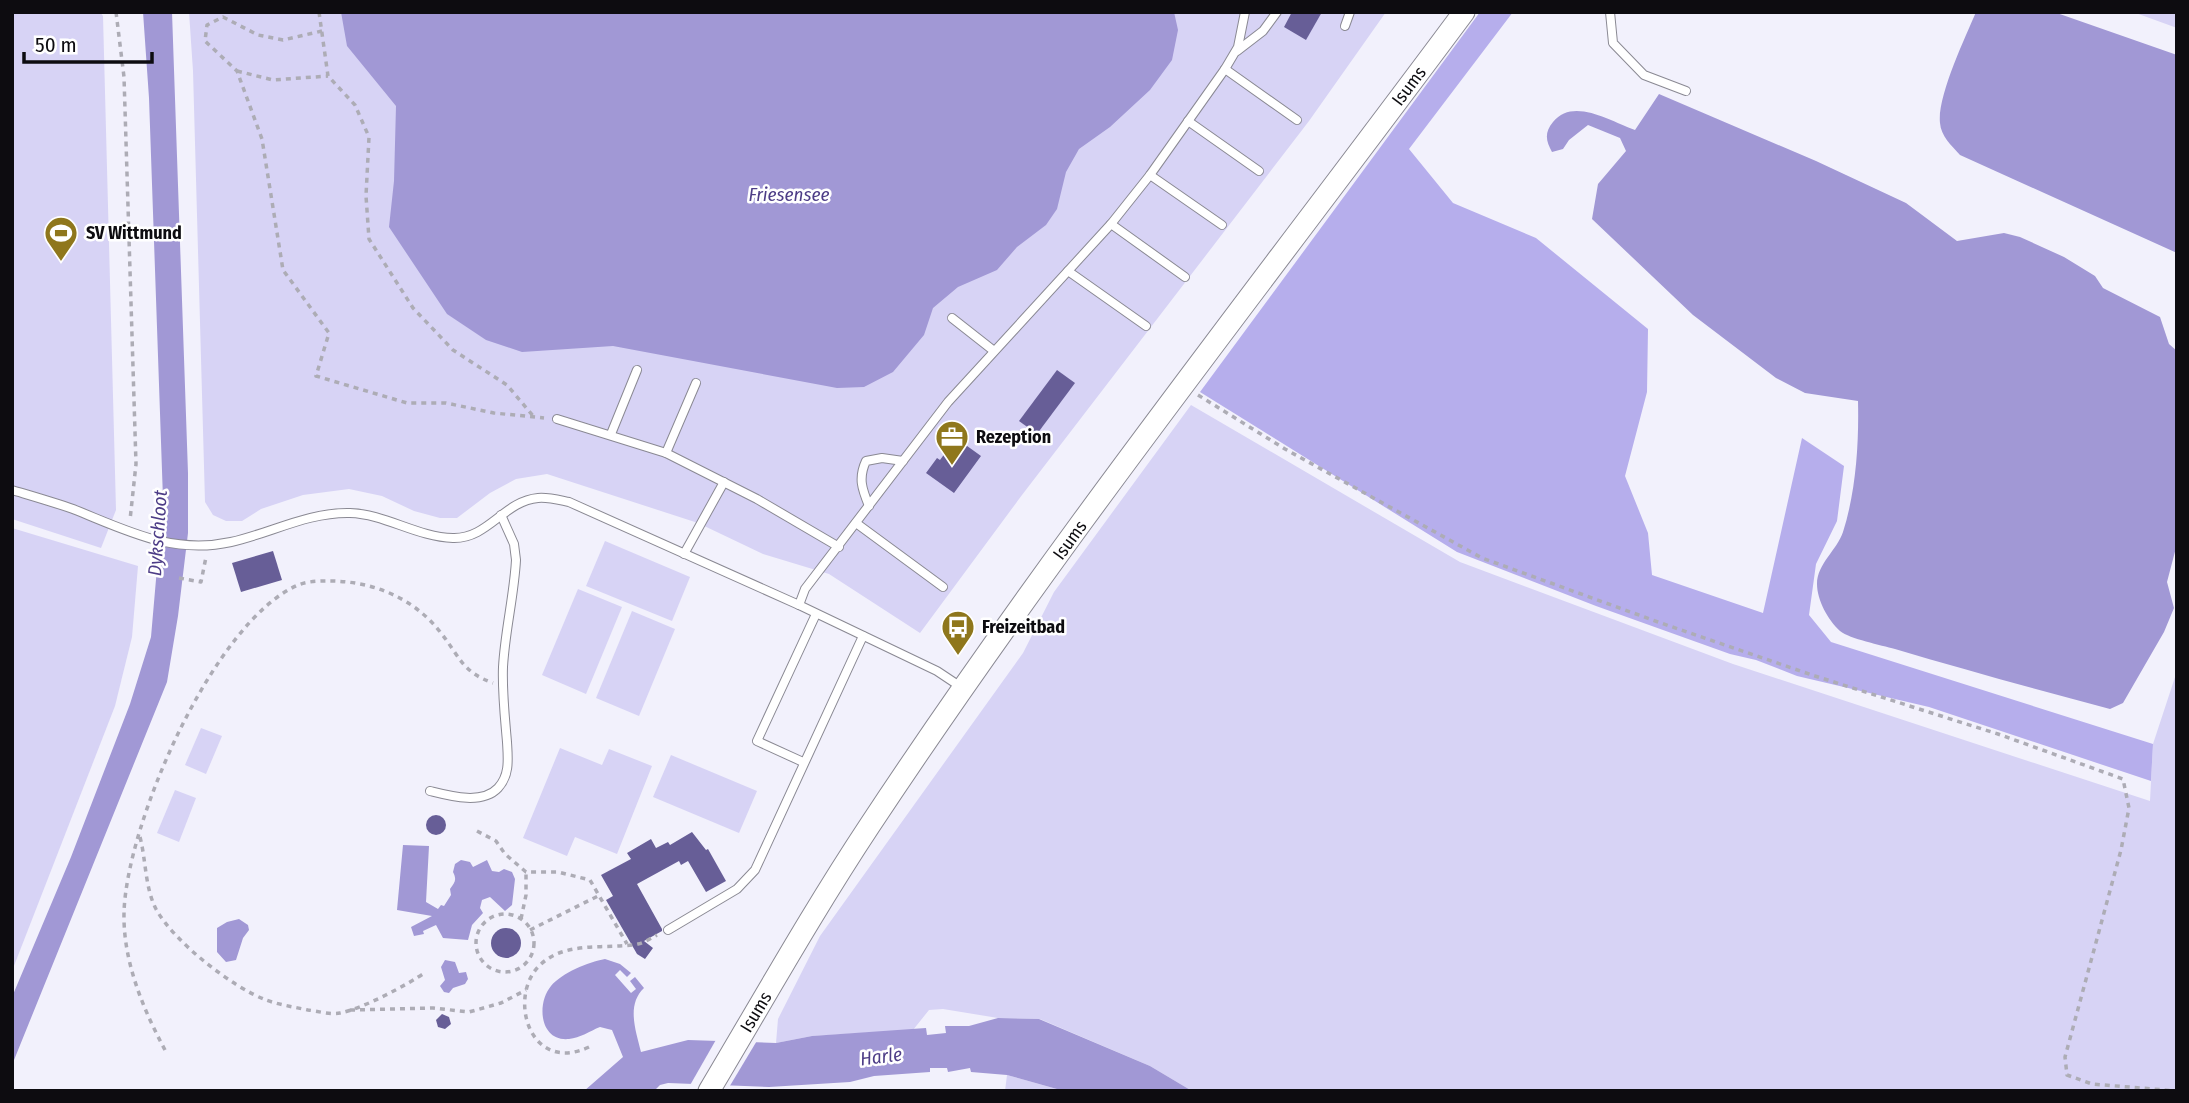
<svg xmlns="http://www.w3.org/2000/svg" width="2189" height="1103" font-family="'Fira Sans Condensed',sans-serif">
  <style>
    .green { fill: #d7d3f5 }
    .forest { fill: #b6aeec }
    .water { fill: #a198d5 }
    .pier { fill: #f2f1fc }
    .building { fill: #675e97 }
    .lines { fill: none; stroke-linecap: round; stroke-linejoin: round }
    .service-casing { stroke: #8a8993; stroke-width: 10 }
    .secondary-casing { stroke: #8a8993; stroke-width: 23 }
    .path { stroke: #adacb5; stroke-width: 3.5; stroke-dasharray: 5 5; stroke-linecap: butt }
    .service { stroke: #fff; stroke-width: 8 }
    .secondary { stroke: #fff; stroke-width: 21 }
    .labels { text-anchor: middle; stroke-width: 5; stroke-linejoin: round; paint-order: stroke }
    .street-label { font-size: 18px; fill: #0d0c10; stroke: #fff }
    .poi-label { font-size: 18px; font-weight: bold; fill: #0d0c10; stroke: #fff; text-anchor: start }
    .water-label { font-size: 19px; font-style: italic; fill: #4d3d87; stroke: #fff }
  </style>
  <rect width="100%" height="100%" fill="#f2f1fc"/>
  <g class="green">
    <path d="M12 12H100L103 16 116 510 101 548 12 519Z"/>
    <path d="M189 12H1386L1309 121 1022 495 920 633 829 574 763 554 698 523 547 474 516 479 490 493 457 518H440L414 511 382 496 349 489 303 495 261 509 242 521H226L213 515 205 502 193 71Z"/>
    <path d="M2133 12H2177V28Z"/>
    <path d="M1191 405 1460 562 1733 664 2150 801 2153 744 2177 671V1091H1192L1150 1066 1040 1019 998 1018 943 1009 929 1010 913 1030 812 1036 776 1043 778 1019 820 936 1023 653 1054 592Z"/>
    <path d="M12 528 138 566 132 637 115 706 12 971Z"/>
    <path d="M605 541 690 577 672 621 586 586Z"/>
    <path d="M578 589 622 607 586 694 542 675Z"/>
    <path d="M632 611 675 629 639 716 596 698Z"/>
    <path d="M201 728 222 736 206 774 185 765Z"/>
    <path d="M560 748 602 765 609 749 652 766 617 854 575 837 567 856 523 838Z"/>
    <path d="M671 755 757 791 739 833 653 797Z"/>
    <path d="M175 790 196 798 179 842 157 833Z"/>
    <path d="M1007 1075 1064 1091H1005Z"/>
  </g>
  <path class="forest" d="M1480 12H1513L1409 149 1453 203 1536 238 1648 329 1647 392 1625 476 1648 533 1652 575 1763 613 1802 438 1844 466 1837 521 1816 564 1809 615 1831 642 2153 744 2151 781 1929 707 1797 676 1756 660 1730 654 1596 606 1457 552 1200 392Z"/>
  <g class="water">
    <path d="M143 12H172L188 473V533L178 616 167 682 12 1065V997L71 857 130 704 151 637 163 499 149 98Z"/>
    <path d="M341 12H1174L1178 30 1172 60 1150 90 1110 127 1079 149 1066 172 1057 209 1046 225 1017 247 997 270 958 287 933 308 924 335 893 372 864 387 837 388 613 346 522 352 486 340 447 314 389 227 394 181 396 106 347 46Z"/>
    <path d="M1976 12H2054L2177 55V253L1960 155C1951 145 1941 136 1940 123 1937 97 1965 38 1976 12Z"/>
    <path d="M1659 94 1816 161 1906 203 1957 241 2004 233 2020 237 2064 257 2095 276 2103 288 2160 317 2169 344 2177 351V544L2167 582 2174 608 2164 632 2123 703 2110 709C2038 690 1966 670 1895 649 1881 645 1850 639 1840 631 1828 620 1817 600 1817 584 1817 564 1837 550 1843 532 1856 491 1859 444 1858 401L1805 393 1776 378 1693 315 1592 219 1598 184 1626 151 1620 138 1588 125 1569 140 1563 149 1552 152C1546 141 1544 133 1553 122 1573 97 1610 121 1635 130Z"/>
    <path d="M403 845 429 846 426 902 438 909 441 905 444 906 451 895 450 889C455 882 457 880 453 872L455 864 461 860 470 862 473 867 487 860 492 871 499 872 504 869 512 872 515 879 512 905 505 911 490 897 482 900 480 908 483 913 472 925 468 940 443 938 436 925 423 931 424 934 414 936 411 927 432 916 397 910Z"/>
    <path d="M239 919 248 925 249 930 243 938 236 960 226 962 217 952V928L227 922Z"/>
    <path d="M605 959 620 964 631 973 627 977 620 970 615 975 631 993 636 989 630 981 635 977 644 988C626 1005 636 1031 641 1052L688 1040 776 1043 812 1036 926 1028 927 1035 946 1033 945 1026H969L998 1018 1039 1019 1150 1066 1192 1091H1064L1007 1075 971 1072 970 1068 948 1072 947 1068H930V1072L874 1076 850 1082 769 1087 668 1083 660 1085 654 1091H584L623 1057 612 1030 600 1027C590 1031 580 1038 569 1039 540 1042 536 1004 551 986 562 973 588 962 605 959Z"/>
    <path d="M445 960 455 962 459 973 466 972 468 979 465 984 453 988 449 993 444 992 440 986 445 980 441 967Z"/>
  </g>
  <path class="pier" d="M717 1038 758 1039 728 1089 689 1087Z"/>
  <g class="building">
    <path d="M1292 12H1322L1306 40 1284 27Z"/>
    <path d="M1057 370 1075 383 1037 434 1019 421Z"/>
    <path d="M956 438 981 456 954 493 926 473 937 458 940 460Z"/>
    <path d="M273 551 282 580 241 592 232 563Z"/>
    <circle cx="436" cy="825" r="10"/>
    <path d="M692 832 706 850 708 849 726 881 706 892 688 861 681 865 679 861 637 884 662 929V931L644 941 653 948 645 959 637 954 606 900 613 896 601 875 631 859 627 853 651 839 656 848 668 842 670 845Z"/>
    <circle cx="506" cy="943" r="15"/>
    <path d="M442 1014 449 1017 451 1024 445 1029 438 1027 436 1020Z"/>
  </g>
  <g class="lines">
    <defs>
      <g id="service">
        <path d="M1610 12 1613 43 1644 75 1686 91"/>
        <path d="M1345 26 1350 12"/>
        <path d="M1237 51 1263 31 1277 12"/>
        <path d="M1225 69 1297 120"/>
        <path d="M1188 121 1259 171"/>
        <path d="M1150 175 1222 225"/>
        <path d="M1111 224 1185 277"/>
        <path d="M1068 271 1146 326"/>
        <path d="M952 318 994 351"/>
        <path d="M557 419 666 453 757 499 839 547"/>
        <path d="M611 434 637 370"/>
        <path d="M666 453 696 383"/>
        <path d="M12 490C32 496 53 502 73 509 126 530 172 555 231 542 271 533 308 512 350 513 385 514 417 537 453 538 488 539 504 501 538 498 548 497 559 500 569 502L799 605 937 671 961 687"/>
        <path d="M869 506C862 489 858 478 866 461L882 458 903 461"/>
        <path d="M856 523 943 587"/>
        <path d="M684 554 724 482"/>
        <path d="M799 605 805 589 948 402 1111 224 1150 175 1225 69 1238 47 1245 12"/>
        <path d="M803 762 757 741 816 614"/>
        <path d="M430 791C450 796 482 805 498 788 510 775 508 759 507 742 505 718 502 692 503 667 505 631 514 596 516 560L514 544 501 515"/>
        <path d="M668 930 737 889 755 870 863 636"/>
      </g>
      <path id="secondary" d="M709 1091C762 1002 813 911 870 825 1055 545 1264 281 1464 12"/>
    </defs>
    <use href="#service" class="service-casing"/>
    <use href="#secondary" class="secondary-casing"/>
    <g class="path">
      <path d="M116 12 124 77 136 464 130 520"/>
      <path d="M319 12 328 76 355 105 369 137 366 196 369 239 413 308 453 350 507 385 534 417"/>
      <path d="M322 31 283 40 258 35 223 17 207 25 205 41 237 71 262 139 283 270 329 333 316 376 407 403H446L494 413 544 418"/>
      <path d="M237 71 273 80 328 76"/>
      <path d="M1198 395 1285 449 1482 558 1658 622 1815 676 1998 734 2123 779 2129 808 2121 850 2065 1057 2067 1075 2092 1084 2177 1091"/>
      <path d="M179 578 201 582 206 557"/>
      <path d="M477 831 496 841 505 854 526 872H558L590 880 627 944"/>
      <path d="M140 837C146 860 145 888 156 909 174 942 232 987 266 1000 280 1005 294 1007 308 1010 317 1011 331 1015 340 1013 362 1009 407 985 426 972"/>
      <circle cx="505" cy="943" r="29"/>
      <path d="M521 919 526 895V872"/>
      <path d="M530 930 600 895"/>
      <path d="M350 1010 433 1008 469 1012 501 1003 526 990"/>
      <path d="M589 1047C529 1075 507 996 540 965 566 940 606 950 638 944 644 943 651 938 657 935"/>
      <path d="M165 1050C143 1009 123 961 124 913 126 825 213 622 298 585 308 581 319 581 329 581 373 581 414 598 441 633 460 657 462 672 493 683"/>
    </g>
    <use href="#service" class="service"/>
    <use href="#secondary" class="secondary"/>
  </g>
  <defs>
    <symbol id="stadium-pin" viewBox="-11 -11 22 30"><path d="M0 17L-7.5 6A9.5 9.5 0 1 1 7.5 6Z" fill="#8f771c" stroke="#fff"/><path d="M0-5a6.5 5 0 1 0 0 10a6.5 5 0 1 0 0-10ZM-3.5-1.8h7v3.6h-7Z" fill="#fff"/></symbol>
    <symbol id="office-pin" viewBox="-11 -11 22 30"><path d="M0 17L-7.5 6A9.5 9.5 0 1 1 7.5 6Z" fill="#8f771c" stroke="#fff"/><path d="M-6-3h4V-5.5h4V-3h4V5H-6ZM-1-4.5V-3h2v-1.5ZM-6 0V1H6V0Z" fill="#fff"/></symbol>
    <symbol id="bus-pin" viewBox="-11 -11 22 30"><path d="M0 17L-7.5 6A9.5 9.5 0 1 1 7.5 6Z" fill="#8f771c" stroke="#fff"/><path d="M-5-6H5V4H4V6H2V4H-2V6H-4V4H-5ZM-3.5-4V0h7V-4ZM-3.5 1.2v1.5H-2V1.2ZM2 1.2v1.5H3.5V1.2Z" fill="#fff"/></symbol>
  </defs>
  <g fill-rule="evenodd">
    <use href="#stadium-pin" x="42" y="214" width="38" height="52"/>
    <use href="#office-pin" x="933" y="418" width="38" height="52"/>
    <use href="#bus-pin" x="939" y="608" width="38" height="52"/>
  </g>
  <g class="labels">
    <g class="street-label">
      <text transform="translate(1409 86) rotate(-53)" y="6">Isums</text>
      <text transform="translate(1070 540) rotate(-54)" y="6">Isums</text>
      <text transform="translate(756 1012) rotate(-59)" y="6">Isums</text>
    </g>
    <g class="poi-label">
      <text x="86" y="239">SV Wittmund</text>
      <text x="976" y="443">Rezeption</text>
      <text x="982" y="633">Freizeitbad</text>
    </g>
    <g class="water-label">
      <text x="789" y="201">Friesensee</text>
      <text transform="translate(157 533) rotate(-86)" y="7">Dykschloot</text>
      <text transform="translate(881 1056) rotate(-7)" y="7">Harle</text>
    </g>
  </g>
  <rect width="2189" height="1103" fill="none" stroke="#0d0c10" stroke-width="28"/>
  <path d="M24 52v10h128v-10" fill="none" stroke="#0d0c10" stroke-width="3.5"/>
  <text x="35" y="52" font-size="21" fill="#0d0c10" stroke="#ffffff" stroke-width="5" paint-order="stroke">50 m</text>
</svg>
